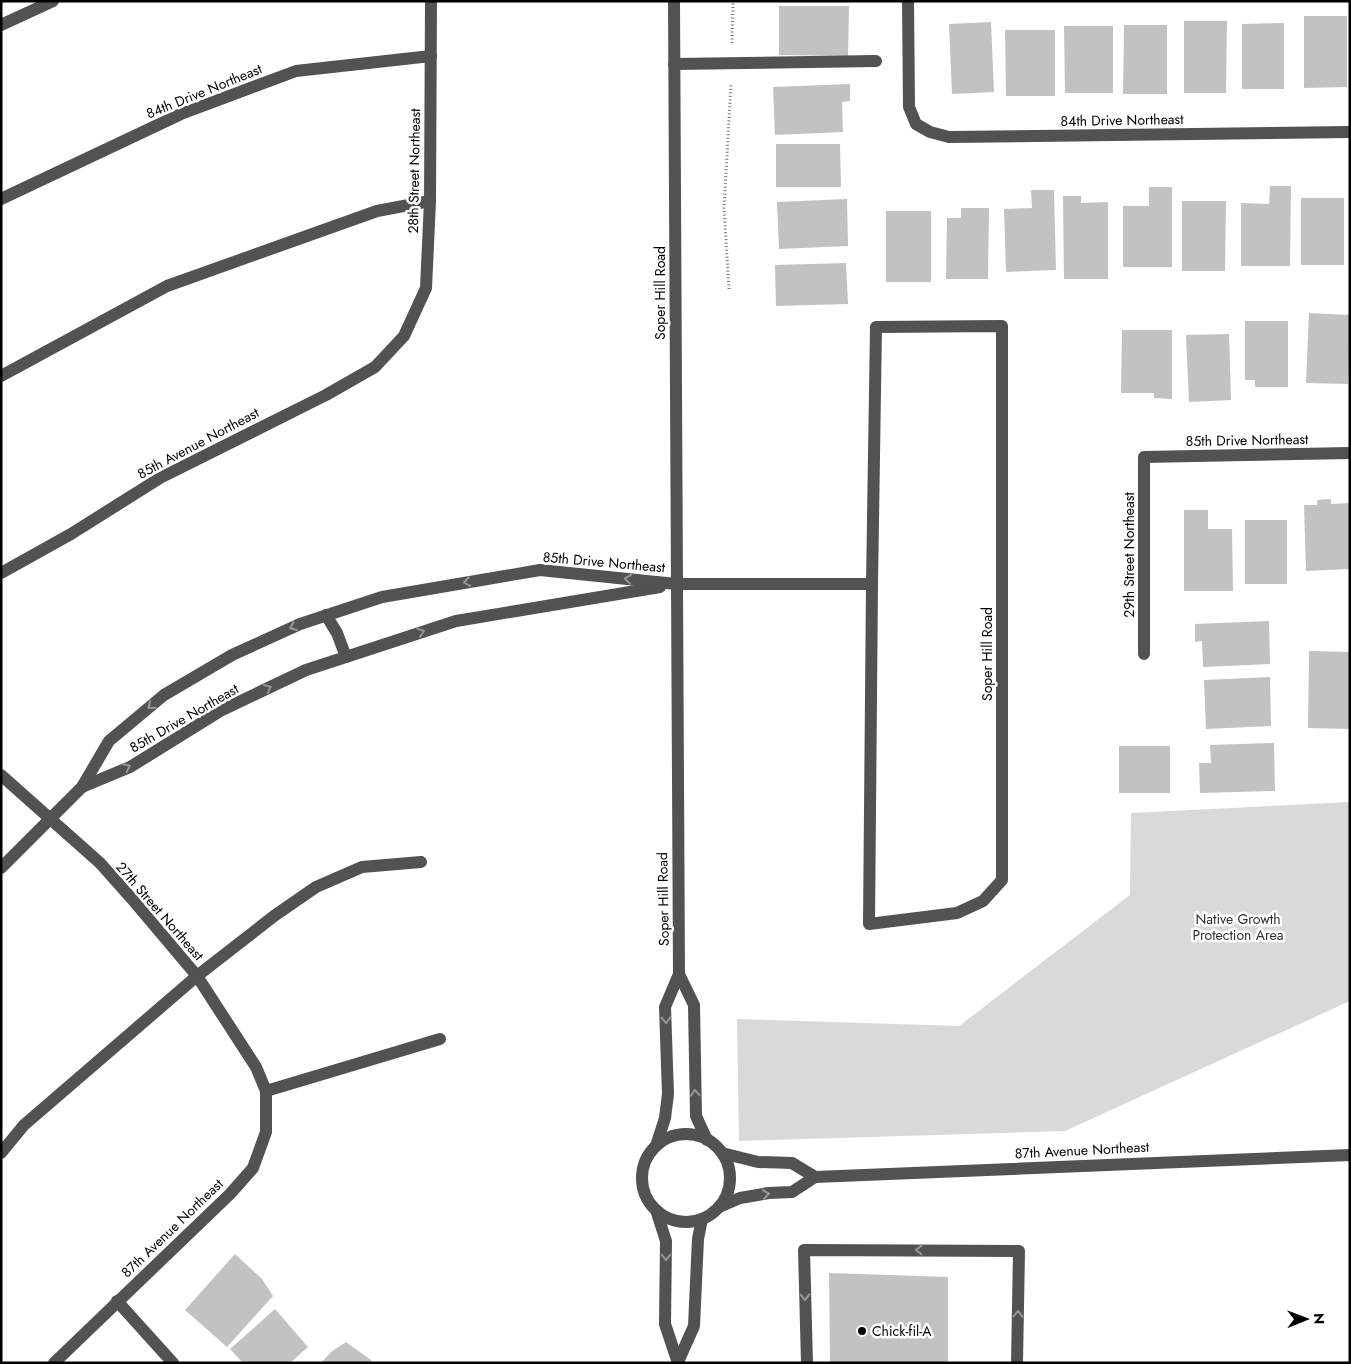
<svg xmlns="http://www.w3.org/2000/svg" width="1351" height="1364" font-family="Jost,sans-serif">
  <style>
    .green { fill: #d9d9d9 }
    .building { fill: #c2c2c2 }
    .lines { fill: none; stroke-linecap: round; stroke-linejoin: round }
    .path { stroke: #747474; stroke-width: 3; stroke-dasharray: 1 2.5; stroke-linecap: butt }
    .minor { stroke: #525252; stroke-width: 12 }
    .oneway { stroke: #979797 }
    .poi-dot { fill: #000; stroke: #fff; stroke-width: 2 }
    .labels { text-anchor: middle; stroke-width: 5; stroke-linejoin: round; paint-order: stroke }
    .street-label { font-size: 14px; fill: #000; stroke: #fff }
    .park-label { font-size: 14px; fill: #303030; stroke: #fff }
    .poi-label { font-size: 14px; fill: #000; stroke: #fff; text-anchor: start }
  </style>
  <rect width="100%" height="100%" fill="#fff"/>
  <path class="green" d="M1350 802V1001L1065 1131 739 1141 737 1019 959 1026 1130 895 1131 813Z"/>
  <g class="building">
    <path d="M779 6H849L848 56 779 55Z"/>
    <path d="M1304 16H1347V87L1304 88Z"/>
    <path d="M1184 21H1227L1226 93H1184Z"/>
    <path d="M991 22 994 92 952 94 949 24Z"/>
    <path d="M1284 23V89H1242V24Z"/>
    <path d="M1124 25H1167V94H1123Z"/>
    <path d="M1064 26H1113V93H1065Z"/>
    <path d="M1005 30H1055V96H1006Z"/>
    <path d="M850 84V101L842 102 843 132 775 135 773 87Z"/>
    <path d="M776 144H840L841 187H776Z"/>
    <path d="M1270 186H1291L1290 266H1241V203L1269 204Z"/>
    <path d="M1149 187H1172V267H1123V206H1149Z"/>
    <path d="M1031 190H1054L1056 270 1006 272 1004 209 1032 208Z"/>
    <path d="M1063 196H1081V203L1108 202V279H1064Z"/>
    <rect x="1301" y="198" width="43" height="67"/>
    <path d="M847 199 848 246 779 249 777 202Z"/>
    <path d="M1182 201H1226L1225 271H1182Z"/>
    <path d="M961 208H989L988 279H946L947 218H961Z"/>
    <rect x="886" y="211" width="45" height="71"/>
    <path d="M846 263 848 304 776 306 775 265Z"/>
    <path d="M1309 313 1350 315 1348 384 1306 383Z"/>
    <path d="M1245 321H1288V387H1255V380H1245Z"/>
    <path d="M1122 330H1172V399L1154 398V393H1121Z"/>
    <path d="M1229 334 1231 400 1189 402 1186 335Z"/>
    <path d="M1331 499V504L1350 503V569L1306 571 1304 505H1317V500Z"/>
    <path d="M1184 510H1208V529H1232L1233 591H1184Z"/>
    <rect x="1245" y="520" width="42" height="64"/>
    <path d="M1269 621 1270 664 1203 667 1202 641 1195 642V624Z"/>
    <path d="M1309 651 1350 652V729L1308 728Z"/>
    <path d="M1270 677 1271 726 1206 729 1204 680Z"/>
    <path d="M1274 743 1275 791 1200 793 1199 763H1211L1210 745Z"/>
    <rect x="1119" y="746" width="51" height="47"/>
    <path d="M235 1254 262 1279 273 1296 227 1347 185 1310Z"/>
    <path d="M829 1273 948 1277V1363H830Z"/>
    <path d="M275 1309 308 1347 290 1363H243L230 1349Z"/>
    <path d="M346 1342 371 1360 372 1363H321L331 1352Z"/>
  </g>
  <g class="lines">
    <g class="path">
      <path d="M732 43 733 1"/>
      <path d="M729 289 724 208 731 84"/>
    </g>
    <g class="minor">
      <path d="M908 1 909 107 916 124 930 132 949 137 1350 132"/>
      <path d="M1 25 53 1"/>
      <path d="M674 64 876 61"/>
      <path d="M1 199 181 114 296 71 431 56"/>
      <path d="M1 376 167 286 377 211 430 201"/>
      <path d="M1 573 71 534 160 478 326 395 375 367 404 336 426 288 430 201 431 1"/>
      <path d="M326 615 337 633 346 657"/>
      <path d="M1144 654V457L1350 453"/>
      <path d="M1 775 100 863 132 899 197 976 256 1067 266 1091V1132L253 1168 230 1194 54 1363"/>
      <path d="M82 787 130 767 222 710 306 670 456 621 660 587"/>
      <path d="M1 868 82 787 109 741 164 695 232 655 300 624 382 597 540 570 676 584H872L869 924 957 913 983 901 1002 880V326L876 327 872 584"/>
      <path d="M679 974 694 1005 696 1116 707 1140"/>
      <path d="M266 1091 440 1039"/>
      <circle cx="686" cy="1178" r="44"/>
      <path d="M656 1146 665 1118 668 1094 665 1007 679 974 674 1"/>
      <path d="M1 1153 24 1125 197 976 274 916 316 887 362 867 421 862"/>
      <path d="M722 1153 758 1162 792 1163 815 1177"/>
      <path d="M815 1177 1350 1155"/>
      <path d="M719 1207 740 1198 769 1193 792 1192 815 1177"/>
      <path d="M656 1210 666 1241 665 1324 678 1363"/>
      <path d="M117 1301 173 1363"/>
      <path d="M678 1362 694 1326 698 1239 702 1219"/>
      <path d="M807 1363 804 1250 1019 1251 1017 1363"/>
    </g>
  </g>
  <defs><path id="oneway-chevron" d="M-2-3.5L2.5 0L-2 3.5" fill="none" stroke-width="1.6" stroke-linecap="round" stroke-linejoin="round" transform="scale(1.25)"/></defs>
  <g class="oneway">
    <use href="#oneway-chevron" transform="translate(628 579) rotate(-174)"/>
    <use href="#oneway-chevron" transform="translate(467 582) rotate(170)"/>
    <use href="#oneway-chevron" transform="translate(293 627) rotate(156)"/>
    <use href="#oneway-chevron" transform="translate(421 632) rotate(-18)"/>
    <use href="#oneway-chevron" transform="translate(268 688) rotate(-25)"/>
    <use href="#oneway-chevron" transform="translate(151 706) rotate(140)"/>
    <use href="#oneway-chevron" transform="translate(127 767) rotate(-26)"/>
    <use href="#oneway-chevron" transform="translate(666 1020) rotate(89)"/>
    <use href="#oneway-chevron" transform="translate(695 1093) rotate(-93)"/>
    <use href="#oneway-chevron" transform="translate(766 1194) rotate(-8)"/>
    <use href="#oneway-chevron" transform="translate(919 1250) rotate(-180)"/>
    <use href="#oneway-chevron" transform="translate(666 1257) rotate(90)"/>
    <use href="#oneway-chevron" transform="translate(805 1297) rotate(89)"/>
    <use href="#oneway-chevron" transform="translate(1018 1314) rotate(-89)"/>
  </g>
  <circle class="poi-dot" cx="862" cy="1331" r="5"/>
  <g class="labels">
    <g class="street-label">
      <text transform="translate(204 91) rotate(-22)" y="5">84th Drive Northeast</text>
      <text transform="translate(1122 120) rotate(-1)" y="5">84th Drive Northeast</text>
      <text transform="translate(414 171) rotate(-89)" y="5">28th Street Northeast</text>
      <text transform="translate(660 293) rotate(-90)" y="5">Soper Hill Road</text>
      <text transform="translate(1247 440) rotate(-1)" y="5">85th Drive Northeast</text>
      <text transform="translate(198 443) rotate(-28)" y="5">85th Avenue Northeast</text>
      <text transform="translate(1129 555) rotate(-90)" y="5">29th Street Northeast</text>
      <text transform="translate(604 562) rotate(5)" y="5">85th Drive Northeast</text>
      <text transform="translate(987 654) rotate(-90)" y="5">Soper Hill Road</text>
      <text transform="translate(184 718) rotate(-30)" y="5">85th Drive Northeast</text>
      <text transform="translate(663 899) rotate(-91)" y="5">Soper Hill Road</text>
      <text transform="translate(160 911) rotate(49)" y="5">27th Street Northeast</text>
      <text transform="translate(1082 1150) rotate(-3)" y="5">87th Avenue Northeast</text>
      <text transform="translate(172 1228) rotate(-44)" y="5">87th Avenue Northeast</text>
    </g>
    <g class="park-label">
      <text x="1238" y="924">Native Growth<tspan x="1238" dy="16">Protection Area</tspan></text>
    </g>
    <g class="poi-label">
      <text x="872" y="1336">Chick-fil-A</text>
    </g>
  </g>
  <rect width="1351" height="1364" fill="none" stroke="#000000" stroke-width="5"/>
  <g transform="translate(1306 1319) rotate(89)" stroke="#ffffff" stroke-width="4" paint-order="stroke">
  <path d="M0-4L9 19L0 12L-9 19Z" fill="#000000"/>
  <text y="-8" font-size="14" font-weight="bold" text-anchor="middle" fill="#000000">N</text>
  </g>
</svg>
